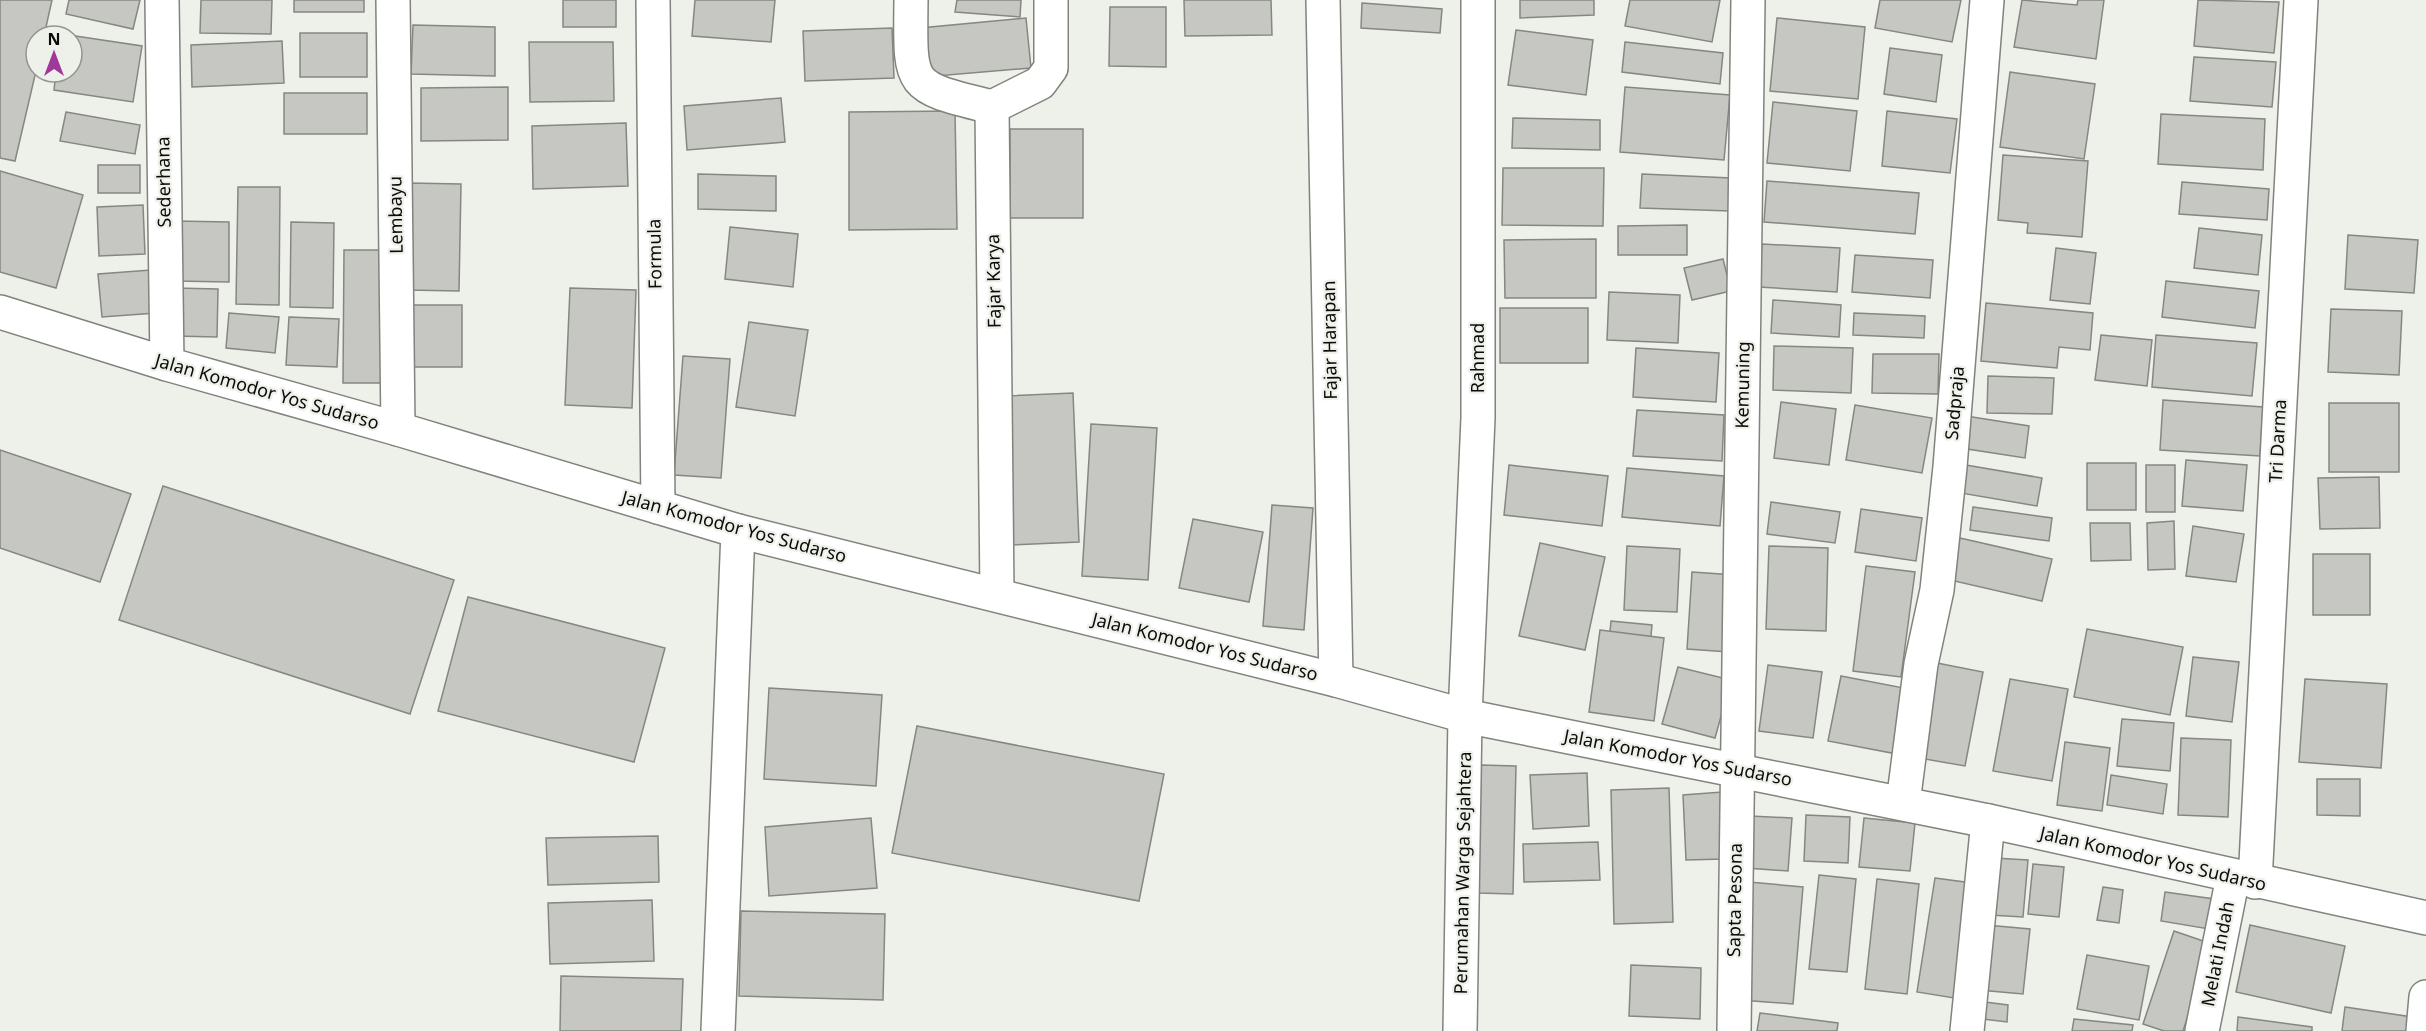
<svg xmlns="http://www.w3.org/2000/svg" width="2426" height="1031" font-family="'Noto Sans',sans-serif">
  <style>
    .building { fill: #c6c7c2; stroke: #858782; stroke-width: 1.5 }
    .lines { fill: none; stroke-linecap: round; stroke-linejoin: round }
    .street-casing { stroke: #81837d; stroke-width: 36 }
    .secondary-casing { stroke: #81837d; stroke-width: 36 }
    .street { stroke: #fff; stroke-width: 33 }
    .secondary { stroke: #fff; stroke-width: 33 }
    .labels { text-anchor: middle; stroke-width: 4.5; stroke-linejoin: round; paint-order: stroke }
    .street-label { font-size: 18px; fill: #0b0c0a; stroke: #eef0ea }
  </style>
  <rect width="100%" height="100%" fill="#eef0ea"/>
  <g class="building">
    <path d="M0 0H52L44 36H36V71L15 161 0 158Z"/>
    <path d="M69 0H140L133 29 66 14Z"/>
    <path d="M201 0H272L271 34 200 33Z"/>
    <rect x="294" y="0" width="70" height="12"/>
    <rect x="563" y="0" width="53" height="27"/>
    <path d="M695 0H775L771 42 692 36Z"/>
    <path d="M957 0H1021L1020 17 955 12Z"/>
    <path d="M1184 0H1271L1272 35 1185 36Z"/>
    <path d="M1520 0H1594V15L1520 18Z"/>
    <path d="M1630 0H1720L1712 42 1625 26Z"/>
    <path d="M1880 0H1961L1952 42 1875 28Z"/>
    <path d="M2022 0 2077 5 2078 0H2104L2096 59 2014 47Z"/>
    <path d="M2198 0 2279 2 2274 53 2194 46Z"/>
    <path d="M1362 3 1442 9 1440 33 1361 28Z"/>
    <path d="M1110 7H1166V67L1109 66Z"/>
    <path d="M1026 18 1031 68 924 77 920 28Z"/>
    <path d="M1777 18 1865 27 1858 99 1770 91Z"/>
    <path d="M413 25 495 27V76L411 74Z"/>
    <path d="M892 28 894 78 805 81 803 31Z"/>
    <path d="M1516 30 1593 40 1586 95 1508 85Z"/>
    <rect x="300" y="33" width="67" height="44"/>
    <path d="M62 34 142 46 133 102 54 90 56 72H72V36Z"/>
    <path d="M282 41 284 83 192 87 191 45Z"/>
    <path d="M529 42H613L614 101 530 102Z"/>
    <path d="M1625 42 1723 53 1720 84 1622 72Z"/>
    <path d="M1890 48 1942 55 1936 102 1884 94Z"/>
    <path d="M2194 57 2276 62 2272 107 2190 101Z"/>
    <path d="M2010 72 2095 84 2084 159 2000 147Z"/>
    <path d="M508 87V140L421 141V88Z"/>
    <path d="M1625 87 1730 95 1724 160 1620 152Z"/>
    <rect x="284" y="93" width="83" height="41"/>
    <path d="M781 98 785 142 687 150 684 106Z"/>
    <path d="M1773 102 1857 111 1850 171 1767 163Z"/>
    <path d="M955 111 957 229 849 230V112Z"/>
    <path d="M1887 111 1957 119 1950 173 1882 166Z"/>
    <path d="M66 112 140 125 135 154 60 141Z"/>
    <path d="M2161 114 2265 119 2263 170 2158 164Z"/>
    <path d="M1513 118 1600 120V150L1512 148Z"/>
    <path d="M626 123 628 186 533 189 532 126Z"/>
    <rect x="1010" y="129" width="73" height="89"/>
    <path d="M2003 155 2088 161 2082 237 2027 233 2028 223 1998 220Z"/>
    <rect x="98" y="165" width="42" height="28"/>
    <path d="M1503 168H1604L1603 226 1502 225Z"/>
    <path d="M0 171 83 195 56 288 0 272Z"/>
    <path d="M698 174 776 176V211L698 209Z"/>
    <path d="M1642 174 1731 178 1730 211 1640 208Z"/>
    <path d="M1767 181 1919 193 1915 234 1764 222Z"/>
    <path d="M2182 182 2269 189 2267 220 2179 214Z"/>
    <path d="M408 183 461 184 459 291 407 290Z"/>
    <path d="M238 187H280L279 305 236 304Z"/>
    <path d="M143 205 145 254 99 256 97 207Z"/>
    <path d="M175 221 229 222V282L175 281Z"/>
    <path d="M291 222 334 223 333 308 290 307Z"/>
    <path d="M1687 225V255H1618V226Z"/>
    <path d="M730 227 798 234 793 287 725 279Z"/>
    <path d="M2199 228 2262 235 2258 275 2194 268Z"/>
    <path d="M2348 235 2418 240 2414 293 2345 289Z"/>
    <path d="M1596 239V298H1505L1504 240Z"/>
    <path d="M1762 244 1840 248 1837 292 1759 287Z"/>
    <path d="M2056 248 2096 253 2090 304 2050 300Z"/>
    <path d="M344 250H388V383H343Z"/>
    <path d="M1855 255 1933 260 1930 298 1852 292Z"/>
    <path d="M1723 259 1731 291 1692 300 1684 268Z"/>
    <path d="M151 270 156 313 102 317 98 274Z"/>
    <path d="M2166 281 2259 291 2255 328 2162 317Z"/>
    <path d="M175 288 218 289 217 337 174 336Z"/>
    <path d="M570 288 636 290 632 408 565 405Z"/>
    <path d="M1609 292 1680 295 1678 343 1607 340Z"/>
    <path d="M1773 300 1841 305 1839 337 1771 333Z"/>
    <path d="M1986 303 2093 313 2090 350 2059 347 2057 368 1981 361Z"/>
    <rect x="406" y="305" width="56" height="62"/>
    <rect x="1500" y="308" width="88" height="55"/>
    <path d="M2331 309 2402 311 2399 375 2328 372Z"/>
    <path d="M229 313 279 317 275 353 226 348Z"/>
    <path d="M1854 313 1925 316 1924 338 1853 335Z"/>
    <path d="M289 317 339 319 337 367 286 365Z"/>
    <path d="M749 322 808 330 795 416 736 407Z"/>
    <path d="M2101 335 2152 340 2147 386 2095 380Z"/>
    <path d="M2156 335 2257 343 2252 396 2152 387Z"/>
    <path d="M1774 346 1853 348 1851 393 1773 390Z"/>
    <path d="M1636 348 1719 353 1716 402 1633 397Z"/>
    <path d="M1873 354H1939L1938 394 1872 393Z"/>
    <path d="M683 356 730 359 721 478 674 475Z"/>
    <path d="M1988 376 2054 378 2052 414 1987 413Z"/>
    <path d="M1073 393 1079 542 1011 545 1004 396Z"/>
    <path d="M2163 400 2263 407 2260 456 2160 450Z"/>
    <path d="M1781 402 1836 409 1829 465 1774 458Z"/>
    <rect x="2329" y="403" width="70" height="69"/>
    <path d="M1855 405 1932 418 1922 473 1846 460Z"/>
    <path d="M1637 410 1724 415 1722 461 1633 456Z"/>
    <path d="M1966 416 2029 426 2025 458 1961 448Z"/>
    <path d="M1091 424 1157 428 1148 580 1082 576Z"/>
    <path d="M0 450 131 494 100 582 0 548Z"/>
    <path d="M2186 460 2247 465 2243 511 2182 506Z"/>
    <rect x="2087" y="463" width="49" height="47"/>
    <path d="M1960 464 2042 478 2037 506 1955 492Z"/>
    <path d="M1509 465 1608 476 1602 526 1504 515Z"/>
    <rect x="2146" y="465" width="29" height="47"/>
    <path d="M1627 468 1724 476 1720 526 1622 517Z"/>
    <path d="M2379 477 2380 528 2320 529 2318 478Z"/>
    <path d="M163 486 454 580 410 714 119 620Z"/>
    <path d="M1771 502 1840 512 1835 543 1767 534Z"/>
    <path d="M1272 505 1313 508 1304 630 1263 626Z"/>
    <path d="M1973 507 2052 518 2049 541 1970 530Z"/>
    <path d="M1861 509 1922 518 1916 561 1855 552Z"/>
    <path d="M1193 519 1263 532 1249 602 1179 588Z"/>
    <path d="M2174 521 2175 569 2148 570 2147 523Z"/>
    <path d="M2090 523H2130L2131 560 2091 561Z"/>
    <path d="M2193 526 2244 534 2236 582 2186 576Z"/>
    <path d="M1960 538 2052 559 2042 601 1950 580Z"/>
    <path d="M1540 543 1605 557 1585 650 1519 636Z"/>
    <path d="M1627 546 1680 549 1677 612 1624 610Z"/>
    <path d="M1769 546 1828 548 1826 631 1766 629Z"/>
    <rect x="2313" y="554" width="57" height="61"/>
    <path d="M1866 566 1915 572 1901 677 1853 671Z"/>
    <path d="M1692 572 1735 575 1729 652 1687 649Z"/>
    <path d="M468 597 665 648 634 762 438 711Z"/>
    <path d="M1611 621 1652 625 1647 677 1606 672Z"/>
    <path d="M2087 629 2183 647 2170 715 2074 697Z"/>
    <path d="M1600 630 1664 638 1654 721 1589 712Z"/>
    <path d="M2193 657 2239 662 2232 722 2186 716Z"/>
    <path d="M1937 663 1983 672 1965 766 1919 758Z"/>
    <path d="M1768 665 1822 672 1813 738 1759 731Z"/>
    <path d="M1678 667 1731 680 1715 738 1662 724Z"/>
    <path d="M1841 676 1909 689 1897 754 1828 741Z"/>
    <path d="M2010 679 2068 689 2052 781 1993 771Z"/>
    <path d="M2305 679 2387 684 2381 768 2299 762Z"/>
    <path d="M769 688 882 695 876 786 764 779Z"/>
    <path d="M2122 719 2174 723 2170 771 2117 766Z"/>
    <path d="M917 726 1164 774 1139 901 892 853Z"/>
    <path d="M2181 738 2231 740 2228 817 2178 815Z"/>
    <path d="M2065 742 2110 748 2102 811 2057 805Z"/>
    <path d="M1481 765 1516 766 1513 894 1478 893Z"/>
    <path d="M1587 773 1589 826 1533 829 1530 775Z"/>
    <path d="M2111 775 2167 784 2163 814 2107 805Z"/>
    <path d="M2317 779H2360V816L2317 815Z"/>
    <path d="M1669 788 1673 922 1614 924 1611 790Z"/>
    <path d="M1722 792 1724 859 1686 860 1683 795Z"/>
    <path d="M1806 815 1850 817 1848 863 1804 861Z"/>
    <path d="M1750 816 1792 818 1788 871 1746 868Z"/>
    <path d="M871 818 877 888 769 896 765 827Z"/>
    <path d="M1864 818 1915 823 1910 871 1859 867Z"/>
    <path d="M658 836 659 882 548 885 546 838Z"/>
    <path d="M1598 842 1600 880 1524 882 1523 844Z"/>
    <path d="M1994 858 2028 860 2023 917 1990 915Z"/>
    <path d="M2033 864 2064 867 2059 917 2028 914Z"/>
    <path d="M1819 875 1856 879 1847 972 1809 969Z"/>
    <path d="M1935 878 1972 883 1954 998 1917 992Z"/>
    <path d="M1877 879 1919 884 1907 994 1865 989Z"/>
    <path d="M1749 882 1803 887 1793 1004 1740 1000Z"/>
    <path d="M2103 887 2123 890 2119 923 2097 920Z"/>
    <path d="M2165 892 2214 899 2209 929 2161 921Z"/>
    <path d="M652 900 654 961 550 964 548 903Z"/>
    <path d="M741 911 885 914 883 1000 739 996Z"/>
    <path d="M1986 925 2030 929 2023 994 1979 990Z"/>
    <path d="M2250 925 2345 946 2331 1013 2236 992Z"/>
    <path d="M2174 931 2212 944 2183 1031H2164L2143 1024Z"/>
    <path d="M2087 955 2149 966 2139 1020 2077 1009Z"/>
    <path d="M1631 965 1701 968 1700 1019 1629 1016Z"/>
    <path d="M561 976 683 979 681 1031H560Z"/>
    <path d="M1977 1001 2008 1005 2007 1022 1975 1018Z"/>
    <path d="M2345 1007 2419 1018 2417 1031H2342Z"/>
    <path d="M1760 1013 1838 1023 1837 1031H1757Z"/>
    <path d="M2238 1017 2312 1027V1031H2237Z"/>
    <path d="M2074 1019 2133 1025 2132 1031H2072Z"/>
  </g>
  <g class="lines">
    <defs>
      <g id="street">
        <path d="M162 0 167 364"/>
        <path d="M393 0 398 429"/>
        <path d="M653 0 658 507"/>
        <path d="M911 0C910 89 907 86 992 107"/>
        <path d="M1323 0 1336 680"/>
        <path d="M997 595 992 107 1040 83 1051 68V0"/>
        <path d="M1903 803 1921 664 1937 590 1950 467 1987 0"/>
        <path d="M2255 882 2301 0"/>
        <path d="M718 1031 738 531"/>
        <path d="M1460 1031 1465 716 1478 418V0"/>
        <path d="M1734 1031 1748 0"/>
        <path d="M1967 1031 1988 821"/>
        <path d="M2202 1031 2233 877"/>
        <path d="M2423 1031 2426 997"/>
      </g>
      <path id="secondary" d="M0 312 167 364 398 429 738 531 1336 680 1465 716 1988 821 2426 918"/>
    </defs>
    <use href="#street" class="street-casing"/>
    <use href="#secondary" class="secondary-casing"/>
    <use href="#street" class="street"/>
    <use href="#secondary" class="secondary"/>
  </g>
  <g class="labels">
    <g class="street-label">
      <text transform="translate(164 182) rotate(-91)" y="6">Sederhana</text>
      <text transform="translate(396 215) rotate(-91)" y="6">Lembayu</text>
      <text transform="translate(655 254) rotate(-91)" y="6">Formula</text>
      <text transform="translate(994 281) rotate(-91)" y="6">Fajar Karya</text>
      <text transform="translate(1330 340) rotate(-91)" y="6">Fajar Harapan</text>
      <text transform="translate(1478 358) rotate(-90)" y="6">Rahmad</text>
      <text transform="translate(1743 385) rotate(-89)" y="6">Kemuning</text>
      <text transform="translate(267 392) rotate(16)" y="6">Jalan Komodor Yos Sudarso</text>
      <text transform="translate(1955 403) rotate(-85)" y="6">Sadpraja</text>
      <text transform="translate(2278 441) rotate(-87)" y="6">Tri Darma</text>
      <text transform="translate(734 527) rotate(15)" y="6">Jalan Komodor Yos Sudarso</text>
      <text transform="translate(1205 647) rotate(14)" y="6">Jalan Komodor Yos Sudarso</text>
      <text transform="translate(1678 758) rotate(11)" y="6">Jalan Komodor Yos Sudarso</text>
      <text transform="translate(2153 859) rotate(13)" y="6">Jalan Komodor Yos Sudarso</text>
      <text transform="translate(1463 873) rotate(-89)" y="6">Perumahan Warga Sejahtera</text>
      <text transform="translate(1735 900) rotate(-89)" y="6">Sapta Pesona</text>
      <text transform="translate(2218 954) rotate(-79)" y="6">Melati Indah</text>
    </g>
  </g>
  <g transform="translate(54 54)"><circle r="28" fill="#eef0ea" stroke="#939590" stroke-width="1.5"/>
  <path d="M0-4.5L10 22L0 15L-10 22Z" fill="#a0379a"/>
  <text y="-9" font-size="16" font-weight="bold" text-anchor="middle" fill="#0b0c0a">N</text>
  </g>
</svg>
